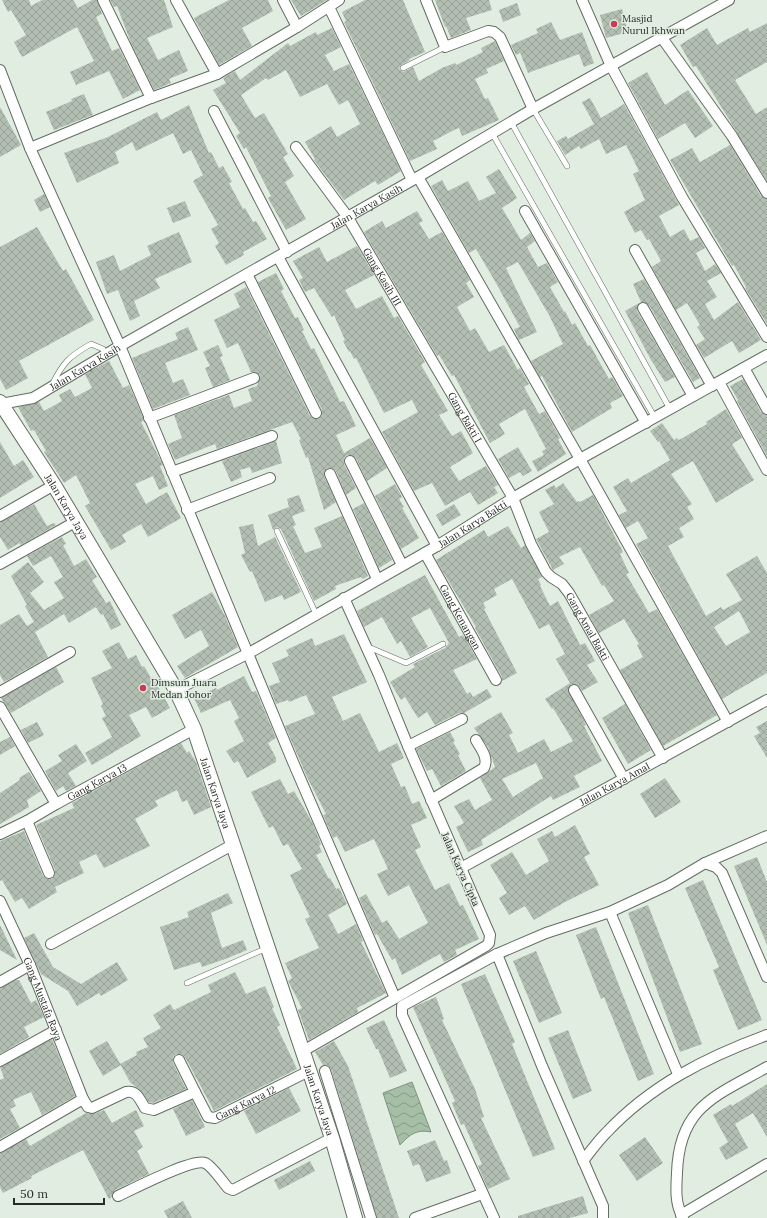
<svg xmlns="http://www.w3.org/2000/svg" width="767" height="1218" font-family="Lora,serif">
  <style>
    .water { fill: url(#water-waves); stroke: #7f9380 }
    .building { fill: url(#building-cross-hatch); fill-rule: evenodd }
    .lines { fill: none; stroke-linecap: round; stroke-linejoin: round }
    .lane-casing { stroke: #636d63; stroke-width: 6 }
    .street-casing { stroke: #636d63; stroke-width: 12 }
    .secondary-casing { stroke: #636d63; stroke-width: 16 }
    .lane { stroke: #fff; stroke-width: 5 }
    .street { stroke: #fff; stroke-width: 10 }
    .secondary { stroke: #fff; stroke-width: 14 }
    .poi-dot { fill: #cb3b51; stroke: #e2ede2; stroke-width: 1.5 }
    .labels { text-anchor: middle; stroke-width: 3; stroke-linejoin: round; paint-order: stroke }
    .poi-label { font-size: 10px; fill: #272c27; stroke: #e2ede2; text-anchor: start }
    .street-label { font-size: 10px; fill: #272c27; stroke: #e2ede2 }
  </style>
  <defs>
    <pattern id="water-waves" width="16" height="10" patternUnits="userSpaceOnUse"><rect width="16" height="10" fill="#a5bfa6"/><path d="M0 5q4-4 8 0t8 0" fill="none" stroke="#869b87"/></pattern>
    <pattern id="building-cross-hatch" width="8" height="8" patternUnits="userSpaceOnUse"><rect width="8" height="8" fill="#b3beb3"/><path d="M0 0l8 8M0 8l8-8" fill="none" stroke="#9aa39a"/></pattern>
  </defs>
  <rect width="100%" height="100%" fill="#e2ede2"/>
  <path class="water" d="M412 1082 431 1132C417 1129 410 1134 400 1145L383 1093Z"/>
  <g class="building">
    <path d="M2 0H29L31 6 42 0H73L78 8 92 0H97L102 14 96 17 112 51 119 48 140 90 123 99 109 71 76 85 70 72 94 61 77 27 22 57 14 42 26 35 11 10 8 12Z"/>
    <path d="M110 0H164L173 27 147 38 158 60 179 50 188 71 169 79 171 83 154 90 131 43 117 6 114 7Z"/>
    <path d="M229 0H268L273 11 242 28 252 46 219 65 194 18Z"/>
    <path d="M291 0H327L301 16Z"/>
    <path d="M365 0H403L425 52 409 59 410 60 400 66 399 69 403 72 413 67 419 81 442 68 455 63 456 65 483 52 481 48 495 41 504 61 486 69 488 73 475 79 485 99 488 98 499 120 462 136 459 128 456 129 433 141 437 149 410 161 344 22 346 21 342 12Z"/>
    <path d="M435 0H489L492 10 466 18 471 30 451 38 446 26 445 27Z"/>
    <path d="M517 3 521 15 503 22 499 10Z"/>
    <path d="M622 9 628 32 606 38 600 15Z"/>
    <path d="M551 22 560 40 582 32 594 63 584 67 579 54 528 73 521 55 520 53 516 55 511 45 538 33 536 29Z"/>
    <path d="M767 23V62L735 80 756 114 767 107V181L696 66 693 67 680 45 707 28 717 45 748 28 750 32Z"/>
    <path d="M332 28 341 47 325 55 334 71 349 64 401 171 378 185 375 181 344 200 314 160 315 159 305 142 331 126 337 137 360 124 348 100 339 105 327 84 300 97 286 70 268 80 266 78 241 95 255 118 264 113 288 154 283 157 294 176 285 182 306 219 286 230 268 198 271 196 246 147 244 149 236 136 240 133 213 90 226 83 223 78 235 71 240 80 288 43 290 46 316 32 317 35Z"/>
    <path d="M647 72 665 105 688 90 713 126 695 138 685 123 658 139 628 83Z"/>
    <path d="M84 94 93 115 54 130 46 112 72 101 71 99Z"/>
    <path d="M590 98 601 118 624 104 679 205 659 216 670 237 684 229 690 241 699 237 705 248 696 253 705 271 715 264 721 273 707 281 717 297 705 304 714 320 738 302 761 340 739 353 732 341 704 358 696 345 705 339 697 327 700 325 687 303 676 310 652 267 661 261 649 239 647 240 641 230 635 233 624 212 645 200 633 174 639 171 626 145 606 154 599 139 581 149 579 146 565 155 557 141 566 136 568 139 594 124 582 102Z"/>
    <path d="M189 105 209 153 211 152 219 168 223 166 232 182 229 183 243 209 245 208 253 222 256 221 267 239 243 252 244 255 226 265 215 246 219 243 211 229 218 225 193 181 203 175 191 150 183 154 173 133 136 151 132 142 115 152 119 163 77 183 64 153 108 137 157 112 161 120Z"/>
    <path d="M0 107 21 145 0 157Z"/>
    <path d="M730 145 761 196 767 199V324L745 288 746 287 734 265 732 266 670 160 692 148 700 162Z"/>
    <path d="M499 169 517 198 502 208 521 240 530 233 535 241 527 247 538 267 547 263 558 282 550 287 564 312 565 311 572 325 575 323 588 346 590 345 609 379 612 377 623 396 610 403 612 408 572 432 542 376 540 377 531 361 563 344 549 315 518 262 506 268 537 332 519 340 514 329 520 327 496 283 476 249 469 253 431 186 442 180 448 191 468 181 479 201 496 193 486 177Z"/>
    <path d="M44 194 50 207 40 212 34 200Z"/>
    <path d="M185 201 191 216 173 223 167 208Z"/>
    <path d="M417 211 423 221 419 223 429 239 442 232 470 280 466 283 474 297 457 307 470 331 475 328 489 352 504 345 518 370 520 368 529 384 524 387 539 414 545 411 560 438 558 439 566 454 538 472 532 461 544 455 542 451 546 449 525 409 499 424 505 434 490 443 454 375 452 376 439 355 437 356 364 232 382 221 386 228Z"/>
    <path d="M37 227 63 271 66 269 94 320 19 361 28 378 6 390 0 379V247Z"/>
    <path d="M179 232 192 262 155 279 160 288 134 301 140 316 130 321 118 290 107 294 96 262 114 255 120 271 151 255 147 246Z"/>
    <path d="M357 246 374 275 345 290 356 309 382 296 394 318 398 316 425 362 421 365 448 411 439 415 452 436 461 431 473 453 450 467 459 481 486 466 498 485 494 487 498 493 478 505 470 492 445 506 432 483 414 491 382 432 418 412 412 400 384 413 356 358 354 359 350 351 349 352 343 341 345 340 334 315 332 317 314 288 305 292 299 280 303 278 293 261 319 247 327 262Z"/>
    <path d="M276 273 284 289 281 291 295 318 298 317 304 330 302 331 311 349 314 348 340 402 344 401 356 426 336 435 344 453 370 438 387 468 367 481 356 458 351 455H347L344 458V464L356 488 346 495 336 471 331 468H327L324 473V476L336 502 324 510 308 457 306 458 299 440 301 439 292 422 217 449 215 444 175 460 168 444 182 438 174 415 229 395 234 408 252 401 248 389 257 386 260 375 255 372H251L238 343 227 348 214 320 240 307 234 294 246 287 310 416 316 419 322 416V410L258 282Z"/>
    <path d="M644 279 700 378 693 382 649 305 641 302 633 284Z"/>
    <path d="M639 303 637 308V311L675 377 665 382 651 360 625 311Z"/>
    <path d="M188 327 198 350 165 363 173 383 183 379 190 395 153 409 132 358 178 339 175 333Z"/>
    <path d="M218 345 223 356 220 357 230 380 213 387 205 368 210 366 203 352Z"/>
    <path d="M109 361 123 388 129 385 143 417V421L141 422 163 465 160 466 168 486 159 490 153 476 135 484 146 504 167 492 181 518 148 537 141 524 122 535 126 542 111 550 85 506 90 503 76 475 64 483 44 452 46 451 34 430 31 431 18 407 39 402 44 411 62 401 59 395 70 389 75 397 92 388 85 374Z"/>
    <path d="M743 379 761 412 767 415V456L737 401 738 400 730 386Z"/>
    <path d="M726 409 742 438 732 444 754 480 716 503 693 461 671 474 692 504 687 507 694 519 679 528 684 537 668 546 706 616 721 607 723 610 742 600 726 574 757 556 767 573V673L722 699 636 544 648 538 638 521 626 528 619 515 627 511 613 487 628 478 631 483 670 460 659 441 658 442 650 431 662 423 674 440 677 438 679 440 707 424 706 422ZM739 611 750 632 726 646 714 627Z"/>
    <path d="M276 441 282 463 252 473 250 467 240 470 242 477 231 482 222 461Z"/>
    <path d="M0 442 14 466 23 460 34 477 0 498Z"/>
    <path d="M518 447 532 471 523 476 520 472 509 478 498 459Z"/>
    <path d="M563 483 577 502 579 501 580 502 593 495 623 552 620 554 629 573 626 574 649 613 657 609 717 715 663 746 620 670 643 657 637 645 639 644 624 619 599 633 589 615 614 601 604 585 602 586 580 547 559 557 564 564 553 570 536 539 549 532 539 512 554 504 545 490 554 485 556 488Z"/>
    <path d="M395 484 402 497 399 499 404 507 402 508 419 538 401 549 375 496Z"/>
    <path d="M299 495 305 511 292 516 296 525 293 526 305 553 322 547 314 528 342 516 368 576 363 579 361 577 335 586 336 589 314 601 281 529 277 527 273 530 268 515 289 507 287 499Z"/>
    <path d="M364 503 392 560 379 568 353 509Z"/>
    <path d="M34 504 47 526 54 523 56 525 21 545 19 543 8 550 0 537V522Z"/>
    <path d="M454 504 461 515 442 526 436 515Z"/>
    <path d="M253 524 258 546 275 537 301 592 284 600 282 595 265 602 252 571 250 572 241 555 245 553 239 527Z"/>
    <path d="M508 526 521 548 525 545 542 577 538 579 541 585 540 586 550 606 558 601 580 645 585 643 595 661 587 665 598 682 582 691 578 685 571 684 568 690 586 725 584 726 602 761 574 776 580 787 553 800 551 796 481 840 483 845 468 852 456 827 464 823 454 806 469 799 475 810 492 800 480 778 495 767 488 747 474 728 501 712 513 733 509 735 518 753 544 739 551 752 573 741 553 708 552 709 545 699 570 683 556 659 565 654 549 624 539 629 512 579 494 589 497 595 483 603 486 608 484 609 517 673 502 681V677L475 628 476 627 436 560 484 530 488 537ZM536 763 543 778 513 797 502 779Z"/>
    <path d="M62 537 66 544 63 545 74 566 86 559 97 577 92 580 106 603 110 601 121 625 111 630 103 614 101 615 96 607 69 623 64 614 35 632 48 657 4 682 0 675V625L19 614 27 626 34 622 25 606 27 605 11 576 28 562 44 582 30 593 44 610 64 598 54 582 63 577 51 556 33 566 27 556Z"/>
    <path d="M425 575 459 637 463 635 477 659 453 670 467 694 470 692 473 697 487 689 492 697 464 713H459L435 725 427 712 418 718 405 697 401 700 390 682 415 667 413 664 445 648 449 643 430 608 411 618 428 647 410 657 401 641 397 644 382 617 364 627 357 611Z"/>
    <path d="M212 592 225 616 238 647 185 678 177 666 209 646 201 630 185 639 172 615Z"/>
    <path d="M344 634 367 682 332 697 343 721 360 713 379 752 397 743 404 758 391 764 401 787 405 786 412 804 419 801 427 818 411 825 421 847 415 850 435 890 449 883 460 906 463 905 479 939 455 950 457 955 444 962 440 954 402 975 395 958 392 960 377 934 375 935 359 898 366 894 382 923 387 920 399 939 428 923 409 885 388 896 377 874 388 869 374 839 345 852 337 836 333 838 323 815 326 814 307 777 285 726 315 714 306 695 289 702 288 700 276 704 269 686 280 682 272 663 289 656 286 650 312 638 315 646Z"/>
    <path d="M119 642 128 659 136 655 142 667 144 666 151 678 153 677 170 708 152 718 146 707 129 715 141 736 92 765 85 753 112 737 102 718 106 716 101 706 103 704 91 678 112 668 102 651Z"/>
    <path d="M56 667 64 682 11 713 1 698Z"/>
    <path d="M244 676 252 692 256 691 276 738 268 743 276 758V762L247 778 238 761 234 763 226 751 244 741 234 721 239 718 230 700 201 713 194 698 216 688 217 690Z"/>
    <path d="M625 704 651 750 628 764 602 718Z"/>
    <path d="M767 721V758L754 736 760 733 756 727Z"/>
    <path d="M37 722 44 735 28 743 21 730Z"/>
    <path d="M450 732 455 741 453 742 460 754 458 755 466 771 441 786 432 769 427 771 416 749Z"/>
    <path d="M10 737 15 746 0 755V742Z"/>
    <path d="M181 743 187 753 189 751 196 762 211 807 194 815 187 800 182 802 177 790 155 801 158 806 135 819 150 846 104 868 96 854 79 862 84 873 55 887 57 892 29 909 22 898 15 902 2 880 0 881V841L24 831 43 876 48 879H52L55 874V870L36 825 74 808 72 803Z"/>
    <path d="M76 744 87 761 68 773 76 786 66 791 63 786 56 791 45 771 62 761 58 755Z"/>
    <path d="M29 772 41 791 27 800 29 807 0 824V793L20 780 19 778Z"/>
    <path d="M665 778 681 802 655 818 640 794Z"/>
    <path d="M280 779 288 794 294 791 312 822 321 844 319 846 322 852 316 855 329 879 330 878 336 889 339 888 347 904 328 915 338 934 356 924 363 941 361 942 386 993 357 1008 358 1012 309 1040 298 1010 302 1008 288 981 292 978 285 963 319 948 305 919 310 917 290 875 302 869 288 844 283 846 273 826 269 828 251 792Z"/>
    <path d="M575 825 590 854 584 857 599 885 565 902 534 920 525 906 509 915 499 898 507 893 490 865 512 852 526 875 549 861 537 839 552 831 555 837Z"/>
    <path d="M757 857 767 882V945L734 866Z"/>
    <path d="M703 880 762 1020 738 1030 713 970 719 967 685 888Z"/>
    <path d="M228 893 233 903 211 913 222 948 243 940 247 950 228 958 202 967 200 962 174 970 160 927 189 917 187 912Z"/>
    <path d="M648 905 702 1044 680 1052 628 913Z"/>
    <path d="M0 925 17 960 0 950Z"/>
    <path d="M596 927 654 1074 638 1081 604 997 601 999 576 935Z"/>
    <path d="M34 933 53 967 81 984 117 962 128 980 101 996 99 993 77 1006 68 991 41 974 24 938Z"/>
    <path d="M536 951 562 1013 539 1023 513 961Z"/>
    <path d="M235 972 246 994 265 986 274 1007 272 1008 280 1025 277 1027 297 1069 214 1111 185 1057 182 1054H176L173 1057V1063L186 1089 153 1103 149 1102 142 1092 130 1082 120 1064 137 1055 136 1052 148 1047 143 1038 161 1028 153 1015 170 1004 174 1010 211 992 208 985Z"/>
    <path d="M485 974 515 1042 512 1044 555 1149 533 1157 461 984Z"/>
    <path d="M16 980H19L31 1003 36 1000 44 1017 24 1027 29 1037 0 1054V988Z"/>
    <path d="M436 997 444 1019 442 1020 475 1089 484 1117 481 1118 510 1179 488 1189 478 1166 482 1164 464 1124 461 1125 452 1103 455 1101 413 1007Z"/>
    <path d="M384 1020 407 1071 390 1078 378 1049H376L366 1028Z"/>
    <path d="M568 1030 592 1091 573 1099 548 1038Z"/>
    <path d="M52 1039 75 1096 42 1115 31 1092 13 1100 16 1106 10 1109 20 1128 0 1139V1080L4 1078 0 1067Z"/>
    <path d="M107 1041 121 1065 103 1076 89 1051Z"/>
    <path d="M334 1041 348 1066 399 1218H377L331 1069 327 1065H323L315 1052Z"/>
    <path d="M767 1084V1137L753 1113 735 1124 748 1148 726 1160 719 1148 728 1142 713 1115 731 1104 732 1106Z"/>
    <path d="M289 1088 301 1111 256 1134 244 1111Z"/>
    <path d="M192 1100 205 1127 186 1136 173 1109Z"/>
    <path d="M104 1110 112 1123 136 1110 144 1126 134 1131 143 1147 137 1151 149 1174 115 1190 112 1197 109 1199 83 1150 31 1176 32 1178 3 1193 0 1187V1153L26 1139 30 1146 86 1113 94 1114Z"/>
    <path d="M645 1137 663 1163 637 1181 619 1155Z"/>
    <path d="M435 1140 444 1161 447 1160 451 1173 426 1182 419 1164 413 1166 407 1151Z"/>
    <path d="M310 1161 315 1171 279 1190 274 1180Z"/>
    <path d="M583 1196 588 1213 570 1218H518V1216Z"/>
    <path d="M183 1201 192 1218H168L164 1211Z"/>
  </g>
  <g class="lines">
    <defs>
      <g id="lane">
        <path d="M403 68 445 47"/>
        <path d="M533 109 567 166"/>
        <path d="M511 122 670 409"/>
        <path d="M492 133 655 418"/>
        <path d="M52 385C63 362 70 356 91 344L103 349 105 356"/>
        <path d="M277 531 316 614"/>
        <path d="M366 646 406 663 443 644"/>
        <path d="M187 983 267 948"/>
      </g>
      <g id="street">
        <path d="M103 0 151 98"/>
        <path d="M176 0 217 74"/>
        <path d="M283 0 297 27"/>
        <path d="M426 0 445 47 488 31 494 32 500 37 533 109"/>
        <path d="M582 0 611 66 682 197 767 337"/>
        <path d="M329 7 412 180"/>
        <path d="M662 38 732 136 767 193"/>
        <path d="M0 70 30 148 120 346 293 762 395 998"/>
        <path d="M214 111 287 252"/>
        <path id="s1" d="M296 147 347 216 513 498 531 544 546 572 551 577 562 584 569 593 663 758"/>
        <path d="M30 148 151 98 217 74 297 27 339 0"/>
        <path d="M418 177 580 459 728 722"/>
        <path d="M525 211 646 423"/>
        <path d="M635 250 712 386"/>
        <path d="M278 257 437 546"/>
        <path d="M247 274 316 413"/>
        <path d="M643 308 693 396"/>
        <path d="M744 368 767 409"/>
        <path d="M719 382 767 470"/>
        <path id="s2" d="M0 404 33 398 120 346 418 177 533 109 729 0"/>
        <path d="M149 418 254 378"/>
        <path d="M350 461 402 565"/>
        <path d="M172 472 272 436"/>
        <path d="M330 474 377 579"/>
        <path d="M187 510 270 478"/>
        <path d="M0 516 54 485"/>
        <path id="s3" d="M425 553 496 680"/>
        <path d="M0 564 75 522"/>
        <path id="s4" d="M176 690 249 653 437 546 513 498 580 459 767 355"/>
        <path d="M574 690 624 779"/>
        <path d="M0 692 70 652"/>
        <path d="M0 707 56 804"/>
        <path d="M408 746 462 719"/>
        <path d="M431 800 484 768C489 758 481 749 476 740"/>
        <path d="M27 821 49 873"/>
        <path id="s5" d="M0 834 27 821 56 804 194 729"/>
        <path d="M705 863 767 836"/>
        <path id="s6" d="M461 868 767 700"/>
        <path id="s7" d="M0 901 30 965 83 1099 88 1107 92 1108 126 1092C137 1090 140 1100 145 1108L154 1110 195 1092 208 1117 215 1118 309 1071"/>
        <path d="M610 912 678 1074"/>
        <path d="M51 944 234 844"/>
        <path d="M497 954 542 1066 603 1206V1218"/>
        <path d="M0 982 30 965"/>
        <path d="M303 1051 486 946 489 943 490 935 408 746 379 675 344 598"/>
        <path d="M179 1060 195 1092"/>
        <path d="M0 1061 56 1030"/>
        <path d="M325 1071 371 1218"/>
        <path d="M0 1147 83 1099"/>
        <path d="M583 1161C590 1152 597 1142 606 1133 651 1085 707 1057 767 1035"/>
        <path d="M118 1196C133 1189 193 1158 205 1163 211 1165 223 1182 228 1188L233 1190 332 1138"/>
        <path d="M681 1215 767 1164"/>
        <path d="M415 1218 482 1194"/>
        <path d="M494 1218 402 1015V1006L497 954 546 933 610 912 668 885 705 863 716 867 722 873 767 977"/>
        <path d="M683 1218C675 1204 676 1189 677 1173 679 1106 716 1096 767 1067"/>
      </g>
      <g id="secondary">
        <path id="s8" d="M0 402 54 485 176 690 194 729 332 1138 355 1218"/>
      </g>
    </defs>
    <use href="#lane" class="lane-casing"/>
    <use href="#street" class="street-casing"/>
    <use href="#secondary" class="secondary-casing"/>
    <use href="#lane" class="lane"/>
    <use href="#street" class="street"/>
    <use href="#secondary" class="secondary"/>
  </g>
  <g class="poi-dot">
    <circle cx="614" cy="24" r="4"/>
    <circle cx="143" cy="688" r="4"/>
  </g>
  <g class="labels">
    <g class="poi-label">
      <text x="622" y="22">Masjid<tspan x="622" dy="12">Nurul Ikhwan</tspan></text>
      <text x="151" y="686">Dimsum Juara<tspan x="151" dy="12">Medan Johor</tspan></text>
    </g>
    <g class="street-label">
      <text dy="4" stroke="none"><textPath href="#s2" startOffset="418">Jalan Karya Kasih</textPath></text>
      <text dy="4" stroke="none"><textPath href="#s1" startOffset="156">Gang Kasih III</textPath></text>
      <text dy="4" stroke="none"><textPath href="#s2" startOffset="94">Jalan Karya Kasih</textPath></text>
      <text dy="4" stroke="none"><textPath href="#s1" startOffset="319">Gang Bakti I</textPath></text>
      <text dy="4" stroke="none"><textPath href="#s8" startOffset="124">Jalan Karya Jaya</textPath></text>
      <text dy="4" stroke="none"><textPath href="#s4" startOffset="340">Jalan Karya Bakti</textPath></text>
      <text dy="4" stroke="none"><textPath href="#s3" startOffset="73">Gang Kenangan</textPath></text>
      <text dy="4" stroke="none"><textPath href="#s1" startOffset="564">Gang Amal Bakti</textPath></text>
      <text dy="4" stroke="none"><textPath href="#s5" startOffset="110">Gang Karya 13</textPath></text>
      <text dy="4" stroke="none"><textPath href="#s6" startOffset="175">Jalan Karya Amal</textPath></text>
      <text dy="4" stroke="none"><textPath href="#s8" startOffset="448">Jalan Karya Jaya</textPath></text>
      <text transform="translate(461 869) rotate(66)" y="4">Jalan Karya Cipta</text>
      <text dy="4" stroke="none"><textPath href="#s7" startOffset="107">Gang Mustafa Raya</textPath></text>
      <text dy="4" stroke="none"><textPath href="#s8" startOffset="772">Jalan Karya Jaya</textPath></text>
      <text dy="4" stroke="none"><textPath href="#s7" startOffset="416">Gang Karya 12</textPath></text>
    </g>
  </g>
  <path d="M14 1198v6h90v-6" fill="none" stroke="#272c27" stroke-width="2"/>
  <text x="20" y="1198" font-size="12" fill="#272c27" stroke="#e2ede2" stroke-width="3" paint-order="stroke">50 m</text>
</svg>
